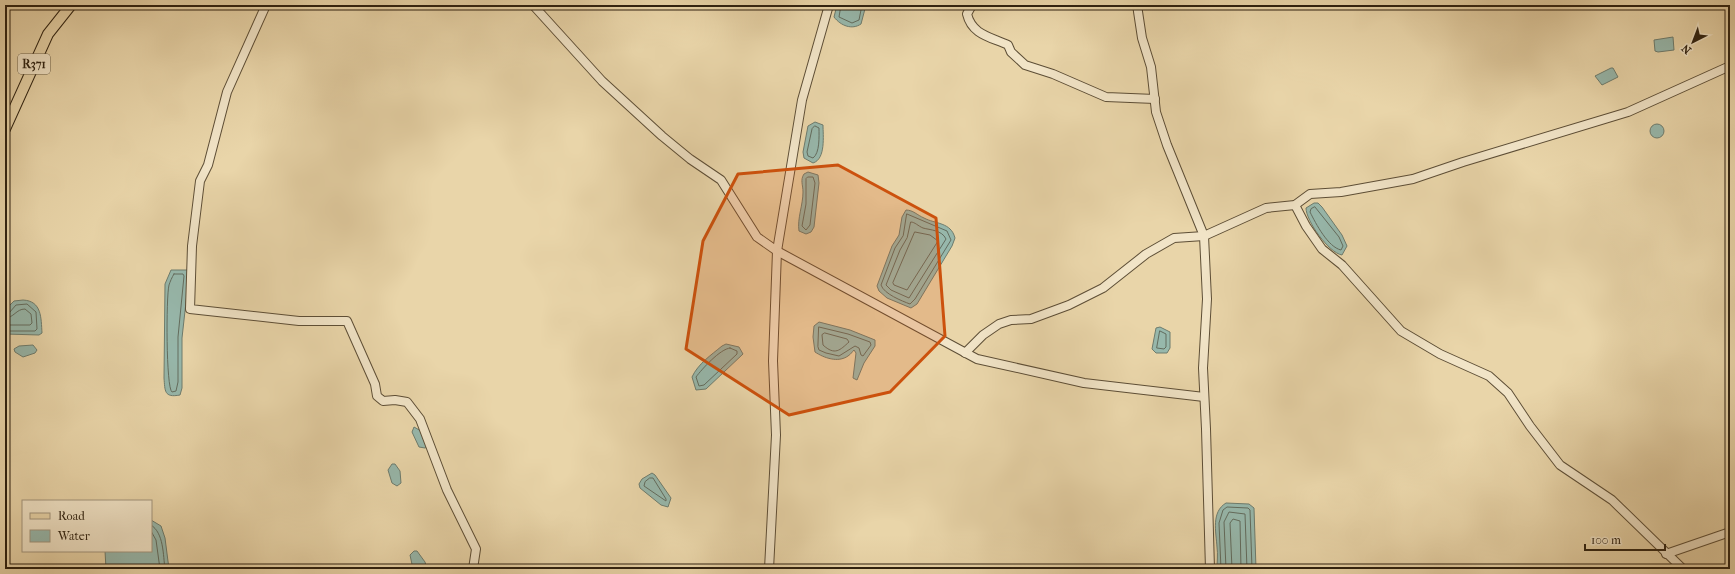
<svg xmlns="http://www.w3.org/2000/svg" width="1735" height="574" font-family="'IM FELL French Canon',serif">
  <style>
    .water { fill: #97b8ac; stroke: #6d7c6e }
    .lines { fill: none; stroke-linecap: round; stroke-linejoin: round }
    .shore { stroke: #626c5e; stroke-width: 1 }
    .minor-casing { stroke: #5d4e36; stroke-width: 10 }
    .major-casing { stroke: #2e2110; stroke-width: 12 }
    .minor { stroke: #f1e4c7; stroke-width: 8 }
    .major { stroke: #e9d5a9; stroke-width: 10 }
    .marked { fill: #cc510d; fill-opacity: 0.2; stroke: #cc510d; stroke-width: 3; stroke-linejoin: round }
    .labels { text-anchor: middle; stroke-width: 3.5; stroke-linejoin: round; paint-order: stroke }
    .shield { fill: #f1e4c7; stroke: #685c47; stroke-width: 1 }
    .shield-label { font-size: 12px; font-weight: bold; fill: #2e2110 }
  </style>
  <rect width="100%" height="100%" fill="#e9d5a9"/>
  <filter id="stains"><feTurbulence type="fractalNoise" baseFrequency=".005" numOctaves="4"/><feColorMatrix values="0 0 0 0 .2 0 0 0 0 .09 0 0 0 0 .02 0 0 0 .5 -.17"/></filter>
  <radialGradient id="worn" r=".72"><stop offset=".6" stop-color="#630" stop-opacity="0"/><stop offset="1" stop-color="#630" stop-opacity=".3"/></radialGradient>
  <g class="water">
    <path d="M837 5H866L861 24C852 30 841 26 834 17Z"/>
    <path d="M1673 37 1674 50 1658 52 1655 51 1654 40Z"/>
    <path d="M1611 68H1613L1618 77 1602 85 1595 76Z"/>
    <path d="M815 122 823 125C823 135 826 159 813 163L804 158 803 152 808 126Z"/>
    <circle cx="1657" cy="131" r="7"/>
    <path d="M808 172 818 175 819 183 814 227 811 232 806 234 799 231C797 219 803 205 803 192 803 185 800 180 804 174Z"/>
    <path d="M1314 203H1318L1322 207 1342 235 1347 246 1342 255C1329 253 1306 221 1306 208Z"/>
    <path d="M906 210C913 210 917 215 924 218 935 224 951 222 955 238L952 246 917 304 911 308 887 298 879 291 877 286 892 246 899 235 902 217Z"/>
    <path d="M171 270H187L189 275 182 338V388L180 395C164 398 165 391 164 378L165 284Z"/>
    <path d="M23 300C42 301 41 318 42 333L39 335 5 334 6 309 14 301Z"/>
    <path d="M819 322 850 330 875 340V346L864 363 857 380 853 378 856 353 854 350C852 352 851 354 848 356 838 363 824 358 815 352L813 337 814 326Z"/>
    <path d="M1160 327 1170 332V348L1167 353H1156L1152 349 1156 328Z"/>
    <path d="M726 344 739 347 743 354 706 389 696 390 692 377C698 364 711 355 722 346Z"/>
    <path d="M33 345 37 350 35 353 23 357 15 352 14 349 19 346Z"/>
    <path d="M414 427 421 431 427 447 425 448 419 447 412 432Z"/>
    <path d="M392 464H395L400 471 401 483 397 486 392 483 388 470Z"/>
    <path d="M652 473 655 475 671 498 668 507 661 505 640 488 639 484 642 479Z"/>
    <path d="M1226 503 1249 504 1254 508 1256 569H1217C1217 562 1218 554 1217 547 1216 532 1211 512 1226 503Z"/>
    <path d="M151 520 161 526 165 538 169 569H106L105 551H151Z"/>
    <path d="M414 551H417L425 562 427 569H413L410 555Z"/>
  </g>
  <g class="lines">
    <g class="shore">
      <path d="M841 5 839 17 852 23 859 20 862 5"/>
      <path d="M815 126 819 128C819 136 820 153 813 158L808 156 807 152 812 129Z"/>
      <path d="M808 177H813L815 183 810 225 806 230 802 226 806 204V179Z"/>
      <path d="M1315 207 1339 237 1343 246 1341 250C1328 247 1316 224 1310 212L1311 209Z"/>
      <path d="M907 214 947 231 951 240 915 299 910 304C902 301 884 294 881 285L895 248 903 236Z"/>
      <path d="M911 222C915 222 918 226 923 228 930 230 942 230 946 239L909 298 891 290 886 285 900 250 907 238Z"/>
      <path d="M915 232 930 235 938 241 907 290 894 285 893 283Z"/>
      <path d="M174 274H183L184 276 178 337V382L176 391 172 392C166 388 166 297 169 285 170 282 172 277 174 274Z"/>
      <path d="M5 313H9L16 305 27 304 36 312 37 329 35 331H5"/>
      <path d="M5 318C14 318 16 309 25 309L31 314 32 323 30 325H5"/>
      <path d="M819 327 848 334 870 342 871 345 863 356 861 355 859 348 855 346 839 356 826 353 819 350 818 347Z"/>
      <path d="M1160 331 1166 334V347L1164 349 1157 348Z"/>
      <path d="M825 333 847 339 849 342C840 350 835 356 823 345L822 335Z"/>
      <path d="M730 348 737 351V354L704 385 699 386 696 377C702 369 720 349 730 348Z"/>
      <path d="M650 478H653L666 499V501L644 486 645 482Z"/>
      <path d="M151 525C164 533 163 555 165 569"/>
      <path d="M151 531 156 540 160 569"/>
      <path d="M1221 569 1219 523 1223 510 1227 507 1248 508 1250 510 1252 569"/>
      <path d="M1226 569 1224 522 1229 512 1245 514 1247 569"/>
      <path d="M1232 569 1230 523 1233 519 1240 521 1241 569"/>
    </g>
    <defs>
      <g id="minor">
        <path d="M266 5 227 92 208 165 200 181 192 246 190 309 299 321H347L375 384 377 396 383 401 395 400 407 402 420 419 447 490 476 549 473 569"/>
        <path d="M533 5 602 81 662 136 690 159 721 180 757 237 777 251 977 359 1084 383 1204 397"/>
        <path d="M972 5 967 14C972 35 991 37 1008 45L1011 52 1025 65 1053 74 1106 97 1155 99"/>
        <path d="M1137 5 1142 38 1151 67 1156 112 1167 145 1204 236 1207 299 1203 368 1206 429 1210 569"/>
        <path d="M1295 205 1306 226 1322 249 1342 265 1401 331 1440 354 1489 376 1508 393 1530 426 1560 465 1612 500 1683 569"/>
        <path d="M965 353 983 335 999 324 1011 320 1031 319 1069 305 1103 288 1146 254 1174 238 1204 236 1266 208 1295 205 1310 194 1341 192 1413 179 1463 162 1628 112 1730 66"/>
        <path d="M1666 554 1730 532"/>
        <path d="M769 569 776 435 773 361 777 251 802 100 829 5"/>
      </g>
      <path id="major" d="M5 129 48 34 71 5"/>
    </defs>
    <use href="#minor" class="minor-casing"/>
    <use href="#major" class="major-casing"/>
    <use href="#minor" class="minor"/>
    <use href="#major" class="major"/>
  </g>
  <path class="marked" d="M838 165 936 218 945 336 890 392 789 415 686 349 703 241 738 174Z"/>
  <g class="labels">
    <rect class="shield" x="18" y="54" width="32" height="20" rx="3"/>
    <g class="shield-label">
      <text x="34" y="68">R371</text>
    </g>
  </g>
  <rect width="1735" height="574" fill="none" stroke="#e9d5a9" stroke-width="20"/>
  <rect x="6" y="6" width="1723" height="562" fill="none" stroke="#2e2110" stroke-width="2"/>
  <rect x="10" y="10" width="1715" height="554" fill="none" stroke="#2e2110"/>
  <rect x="22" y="500" width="130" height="52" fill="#f1e4c7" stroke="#a3967e"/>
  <rect x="30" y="513" width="20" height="6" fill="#e9d5a9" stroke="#a3967e"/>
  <text x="58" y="520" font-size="12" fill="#2e2110">Road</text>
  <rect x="30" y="530" width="20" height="12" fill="#97b8ac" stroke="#a3967e"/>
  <text x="58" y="540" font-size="12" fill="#2e2110">Water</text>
  <g transform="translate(1693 42) rotate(222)" stroke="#f1e4c7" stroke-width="3" paint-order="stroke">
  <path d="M0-3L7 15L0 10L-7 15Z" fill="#2e2110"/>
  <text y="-6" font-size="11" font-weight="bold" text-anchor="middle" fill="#2e2110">N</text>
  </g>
  <path d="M1585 544v6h80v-6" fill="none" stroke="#2e2110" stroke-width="2"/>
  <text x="1591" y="544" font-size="12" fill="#2e2110" stroke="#f1e4c7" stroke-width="3" paint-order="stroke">100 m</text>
  <rect width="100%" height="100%" filter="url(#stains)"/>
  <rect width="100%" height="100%" fill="url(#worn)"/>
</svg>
